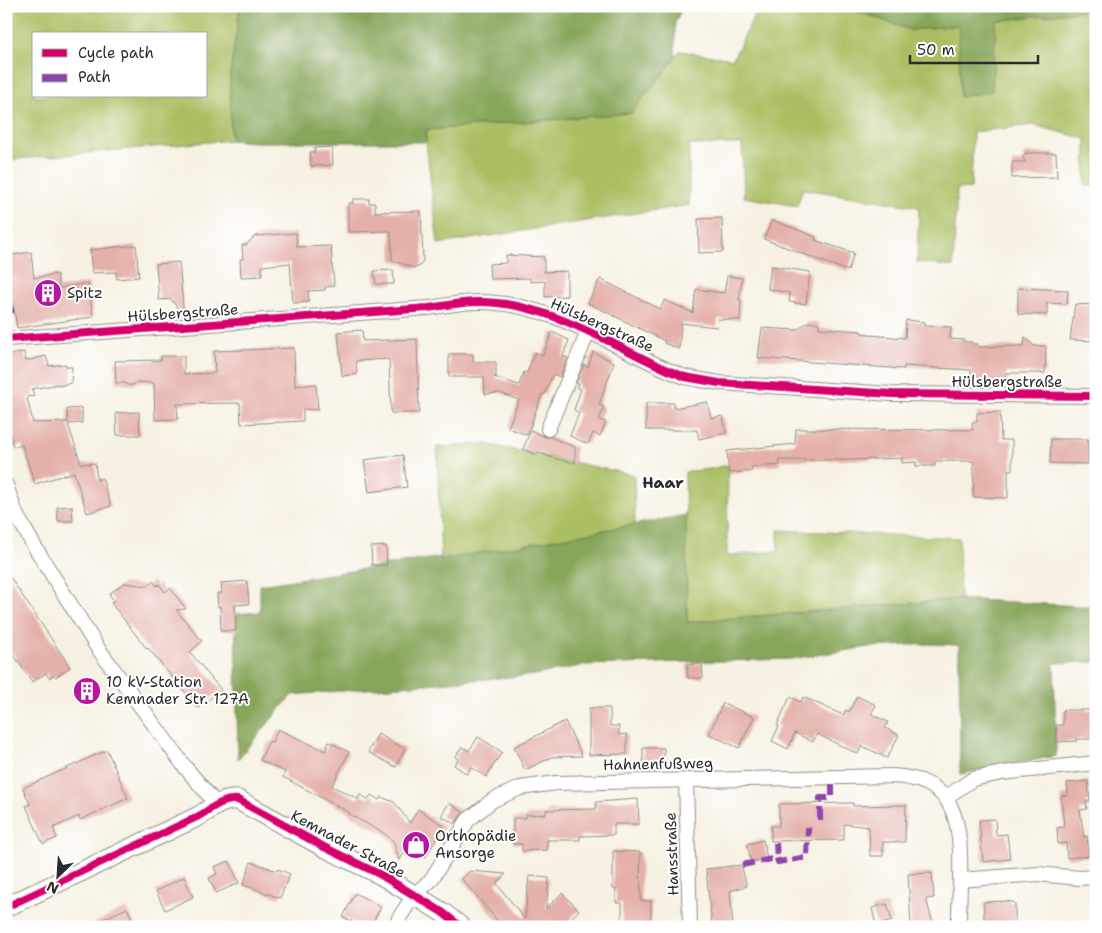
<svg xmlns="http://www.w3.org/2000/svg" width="1102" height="933" font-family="'Shantell Sans',sans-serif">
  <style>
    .green { fill: #aabf64; stroke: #6a7548; fill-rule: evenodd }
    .forest { fill: #87a65a; stroke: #596842 }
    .building { fill: #e4b0a9 }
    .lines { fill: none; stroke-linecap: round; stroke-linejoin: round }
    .street-casing { stroke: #908e86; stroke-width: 16 }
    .secondary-casing { stroke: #908e86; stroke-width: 21 }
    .street { stroke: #fff; stroke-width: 14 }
    .secondary { stroke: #fff; stroke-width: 19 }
    .quiet { stroke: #8e44ad; stroke-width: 6; stroke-dasharray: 12 6; stroke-linecap: butt }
    .cycleway-casing { stroke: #fff; stroke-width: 11 }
    .cycleway { stroke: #d6006c; stroke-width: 8 }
    .labels { text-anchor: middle; stroke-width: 4; stroke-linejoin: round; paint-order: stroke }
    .poi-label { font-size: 15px; fill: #2b2b2b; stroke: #fff; text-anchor: start }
    .street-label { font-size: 15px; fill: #2b2b2b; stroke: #fff }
    .neighbourhood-label { font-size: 16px; font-weight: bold; fill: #2b2b2b; stroke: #fff }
  </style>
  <rect width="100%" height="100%" fill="#fff"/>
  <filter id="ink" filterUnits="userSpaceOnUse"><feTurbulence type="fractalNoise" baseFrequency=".02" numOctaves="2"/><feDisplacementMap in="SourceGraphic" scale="10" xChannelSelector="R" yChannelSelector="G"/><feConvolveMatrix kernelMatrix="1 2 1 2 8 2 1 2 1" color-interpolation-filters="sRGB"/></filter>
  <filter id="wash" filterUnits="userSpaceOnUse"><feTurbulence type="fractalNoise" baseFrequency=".0096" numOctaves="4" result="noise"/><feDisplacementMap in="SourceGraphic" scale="20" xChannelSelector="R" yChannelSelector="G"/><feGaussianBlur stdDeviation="1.12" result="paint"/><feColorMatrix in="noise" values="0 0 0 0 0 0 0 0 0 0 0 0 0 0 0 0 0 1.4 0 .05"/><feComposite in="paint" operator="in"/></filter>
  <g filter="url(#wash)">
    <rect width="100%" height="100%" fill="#f6f1e2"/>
    <g class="green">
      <path d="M6 6H240L230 76 231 140 6 160ZM34 34H206V96H34Z"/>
      <path d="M759 6H842L911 30 959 25 960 97 992 91 995 21 1096 9V186H1085L1086 139 1033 125 973 132 971 188 957 189 953 267 917 262 919 207 803 189 797 206 744 197 742 144 689 145V205L438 244 426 142V130L631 113 680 51 733 59Z"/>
      <path d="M486 444 634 475 635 525 441 560 437 447Z"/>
      <path d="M728 465 727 556 778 551V530L959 538 960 599 687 622 685 472 710 469Z"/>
    </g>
    <g class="forest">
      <path d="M240 6H680V12L675 23V59L631 113 426 130V142H253L231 140 230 76Z"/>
      <path d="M842 6H1096V9L996 21 992 91 960 97 959 25 911 30Z"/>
      <path d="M686 515 687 622 960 599 1096 607V662L1054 663 1056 756 960 774 959 645 929 644 869 647 790 659 585 665 535 675 292 695 238 759 235 614 260 612V585L441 557V560Z"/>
    </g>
    <g id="blocks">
      <g class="building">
        <path d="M332 147 333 165 311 166 310 152H315L314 148Z"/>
        <path d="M1025 153H1056L1057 177 1012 178V162H1025L1022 155H1025Z"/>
        <path d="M353 199H369V203H375V212L421 211 423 260 420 266 414 268 392 260 391 231 348 232V203H353Z"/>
        <path d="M722 218 723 252 699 253 698 219Z"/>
        <path d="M772 220 816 237 815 240 854 253 848 271 764 239Z"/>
        <path d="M296 233 297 247 331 246 334 286 325 287V290L308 291 309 302 293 303 290 263 262 266V276L241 277 240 259H243L242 245H246L255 236Z"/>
        <path d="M136 245 139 277 117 279 116 272 92 273 90 250Z"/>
        <path d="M31 252 34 278 57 274 59 288 88 283 93 317 17 328 12 296 6 297V256Z"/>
        <path d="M506 255 544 257V272L567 271V296L545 297V281L530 282V278L490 279 489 264 506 263Z"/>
        <path d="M179 262 180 272 184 317 171 299 159 300 156 264Z"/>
        <path d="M771 266 810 272 806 304 789 302 790 293 768 289Z"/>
        <path d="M393 270 394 284H376L374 271Z"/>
        <path d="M727 276 742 278 739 300H741L740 320 718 319 717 327 681 323 679 349 664 343 665 341 588 303 600 279 660 309 665 300 693 313 696 289 724 293Z"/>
        <path d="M1018 288 1068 290 1067 304 1047 303V315L1018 314Z"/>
        <path d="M1075 304 1094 305 1093 320H1096V341L1070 340Z"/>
        <path d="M906 320 924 322V326L951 327 950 339 964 340V342H972V344H978V347L1024 346 1025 337 1034 346H1046L1045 373H1006V383H975L971 379V370L904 366V369L758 358 762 328 797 330 808 322 819 323V328L861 331V333L870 334V335L905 338Z"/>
        <path d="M362 330 363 341 417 339 419 413H391L389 359 356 361 357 374 342 376 338 332Z"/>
        <path d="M552 332 569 340 563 356 568 358 560 377 553 374 544 395 542 394 527 435 508 428 519 400 500 393 485 394 484 377H449V354H473V362H496V377H494L519 385 524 372 527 373 535 352 543 355Z"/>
        <path d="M294 348 295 386 316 384 318 410 303 409V421L241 424 240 403 177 404 178 419 155 420 154 383 136 382 134 385H127L125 383H116L115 361 161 360V356H184V374L215 373 214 351Z"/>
        <path d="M24 352 26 361 46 356 49 366 66 364V367H72L71 383 59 386V384L32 389 34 396 27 397 33 423 67 422 68 423 67 409 82 408V423L68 424 81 464 95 463 97 480 102 478 111 506 87 513 74 472 35 484 22 445 13 447 6 414V356Z"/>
        <path d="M593 352 614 362 599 405 604 407 599 420 606 422 600 436 593 433 588 444 570 436 579 413 574 410 581 389 577 388 579 384 576 383 584 365 588 367Z"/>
        <path d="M707 402 711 418 723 416 726 433 699 439 697 430H646V403H674V408Z"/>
        <path d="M139 412 140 435H117L116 413Z"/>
        <path d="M1000 412 1001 440H1012V470H1008V498L973 497 974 470 973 461H935V466H916V462L902 463V458L853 460H779L780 465 751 467 752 471 729 473 727 451 795 444 796 429 973 430 972 422H977V413Z"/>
        <path d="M531 430 545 437H550L575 447V463L553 458 538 452 537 455 523 449Z"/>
        <path d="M1051 439H1088V464L1050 463Z"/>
        <path d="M403 455 407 487 369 492 364 460Z"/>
        <path d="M72 506 73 521H58L57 507Z"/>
        <path d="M386 546 387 565H372L371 547Z"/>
        <path d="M6 571 70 667 56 677 54 675 49 678 46 673 32 682 6 644Z"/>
        <path d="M153 581 157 586 159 584 165 592 170 588 186 609 176 610 202 641 190 652 221 690 198 708 148 648 147 649 111 603 114 601 109 594 124 583 147 586Z"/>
        <path d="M247 581 249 604 235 605 236 631H221L220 606 218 607 217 593H222L221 583Z"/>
        <path d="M687 664H702L703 678H688Z"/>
        <path d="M857 696 876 705 871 714 888 722 885 728 899 735 887 758 862 746 858 754 817 734 813 742 795 733 788 749 772 741 779 726 777 725 790 697 801 702 803 697 843 715 846 710 849 712Z"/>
        <path d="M723 703 754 717 739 748 709 734Z"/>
        <path d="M589 708H610V726H619V735L627 734V754L589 755Z"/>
        <path d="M1063 710H1096V739H1077V741L1056 742V725H1063Z"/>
        <path d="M565 721 582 756 552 757 525 770 514 747Z"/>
        <path d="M278 729 325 751 329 742 349 752 332 786 358 799 360 795 368 799 371 795 379 800 381 797 394 802 410 823 418 809 444 826 425 858 408 848 399 861 394 842 385 834 349 814 350 813 283 777 285 772 260 760 269 741 272 742Z"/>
        <path d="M378 734 405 749 396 767 368 752Z"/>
        <path d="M478 737 502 752 486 777 471 767 467 774 454 765 458 759 455 757 462 747 469 751Z"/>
        <path d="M643 748H664L663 768 643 769Z"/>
        <path d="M107 750 128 798 80 820 79 816 53 828 57 838 43 844 26 806 30 804 23 788Z"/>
        <path d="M1088 781 1090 801H1086L1087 809 1080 810 1084 837 1087 836 1089 856 1067 858 1066 843 1058 844 1057 828 1064 827 1061 796 1068 795 1067 783Z"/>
        <path d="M638 799 639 824H614V835L580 836V840H547V850L522 851V844H513V818H526V815L546 814V810L596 809V802Z"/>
        <path d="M449 803 463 812 455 824 441 816Z"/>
        <path d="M853 803V806L906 805 905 842H883V856H870L869 827 844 824V840L771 841V826H779V804Z"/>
        <path d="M995 819 996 835 1007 834 1010 859 983 862 979 820Z"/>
        <path d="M763 840 767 858 751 862 747 844Z"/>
        <path d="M613 851 640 852 641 901H651V927H622V903H616V889H613Z"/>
        <path d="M229 861 239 883 216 893 209 878 217 874 214 867Z"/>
        <path d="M251 862 277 871 278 869 290 874 280 898 243 885Z"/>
        <path d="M741 865 747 886 730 891 733 927H712L706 869Z"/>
        <path d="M470 871 506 874 496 883 525 919 529 876 549 878 546 909 562 893 579 910 563 927H503L462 879Z"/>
        <path d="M932 873 934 898 926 899 934 927H911L908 874Z"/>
        <path d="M184 877 193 897 165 910 156 891Z"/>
        <path d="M355 893 381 907 370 927H362L343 917Z"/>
        <path d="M1007 901 1015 903V927H984V902Z"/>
        <path d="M887 904 892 921 876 925 872 908Z"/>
        <path d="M127 908 136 927H86Z"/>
      </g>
    </g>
  </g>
  <g filter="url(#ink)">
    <use href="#blocks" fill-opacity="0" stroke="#908e86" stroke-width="1"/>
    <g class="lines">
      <defs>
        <g id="street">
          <path d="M6 339 428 308C444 306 461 302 477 302 547 301 609 344 670 371L685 377 719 383 892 394 1096 396"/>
          <path d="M548 429 588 332"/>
          <path d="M6 485 16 514 33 544 97 647 185 767 217 805"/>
          <path d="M686 780 690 927"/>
          <path d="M945 798 973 779 1002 773 1096 763"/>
          <path d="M960 880 1038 874 1079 878 1096 877"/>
          <path d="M398 927 399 918 414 895 431 880 468 820 493 800 520 788 556 783 893 776C911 777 933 782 945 798 968 825 958 892 959 927"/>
        </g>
        <path id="secondary" d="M6 907 197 817C210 810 222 798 238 800L324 847 381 875 442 912 461 927"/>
      </defs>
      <use href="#street" class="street-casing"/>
      <use href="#secondary" class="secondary-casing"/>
      <use href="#street" class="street"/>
      <use href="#secondary" class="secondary"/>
      <g class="quiet">
        <path d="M6 311 14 310"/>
        <path d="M820 820V798H832V778"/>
        <path d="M776 843 777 858"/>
        <path d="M742 865 777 858 778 862 807 857 808 827"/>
      </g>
      <defs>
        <g id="cycleway">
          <path d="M6 339 428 308C444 306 461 302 477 302 547 301 609 344 670 371L685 377 719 383 892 394 1096 396"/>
          <path d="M6 907 197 817C210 810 222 798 238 800L324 847 381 875 442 912 461 927"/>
        </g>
      </defs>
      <use href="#cycleway" class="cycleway-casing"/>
      <use href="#cycleway" class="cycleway"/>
    </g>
  </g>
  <defs>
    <symbol id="building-disc" viewBox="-11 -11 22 22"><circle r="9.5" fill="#b5179e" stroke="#fff"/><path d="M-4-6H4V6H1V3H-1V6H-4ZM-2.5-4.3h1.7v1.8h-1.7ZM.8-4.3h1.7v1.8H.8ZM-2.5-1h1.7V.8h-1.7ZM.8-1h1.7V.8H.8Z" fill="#fff"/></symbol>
    <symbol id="shop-disc" viewBox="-11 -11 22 22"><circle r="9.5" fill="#b5179e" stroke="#fff"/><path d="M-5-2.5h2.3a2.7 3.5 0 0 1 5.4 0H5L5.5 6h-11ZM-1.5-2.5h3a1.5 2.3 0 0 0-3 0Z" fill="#fff"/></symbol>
  </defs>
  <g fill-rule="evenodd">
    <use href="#building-disc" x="32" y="277" width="32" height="32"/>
    <use href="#building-disc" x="71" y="675" width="32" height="32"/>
    <use href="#shop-disc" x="400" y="829" width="32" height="32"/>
  </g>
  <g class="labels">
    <g class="poi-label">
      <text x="67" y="298">Spitz</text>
      <text x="106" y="687">10 kV-Station<tspan x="106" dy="17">Kemnader Str. 127A</tspan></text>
      <text x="435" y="841">Orthopädie<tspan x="435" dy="17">Ansorge</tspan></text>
    </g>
    <g class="street-label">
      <text transform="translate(183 313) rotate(-4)" y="5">Hülsbergstraße</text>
      <text transform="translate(602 325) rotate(24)" y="5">Hülsbergstraße</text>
      <text x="1007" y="387">Hülsbergstraße</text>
      <text transform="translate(658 764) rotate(-1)" y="5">Hahnenfußweg</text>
      <text transform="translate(348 844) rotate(28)" y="5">Kemnader Straße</text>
      <text transform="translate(672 854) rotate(-92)" y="5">Hansstraße</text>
    </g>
    <g class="neighbourhood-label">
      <text x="663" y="488">Haar</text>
    </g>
  </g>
  <rect width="1102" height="933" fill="none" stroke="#fff" stroke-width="25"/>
  <rect x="32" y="32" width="175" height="65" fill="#ffffff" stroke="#aaaaaa"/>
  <rect x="42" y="49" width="25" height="8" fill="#d6006c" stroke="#aaaaaa"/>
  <text x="78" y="58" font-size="15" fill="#2b2b2b">Cycle path</text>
  <rect x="42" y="74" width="25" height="8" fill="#8e44ad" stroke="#aaaaaa"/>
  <text x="78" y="82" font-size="15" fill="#2b2b2b">Path</text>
  <g transform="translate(58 876) rotate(205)" stroke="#ffffff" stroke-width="4" paint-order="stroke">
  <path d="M0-4L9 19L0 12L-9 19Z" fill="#2b2b2b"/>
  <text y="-8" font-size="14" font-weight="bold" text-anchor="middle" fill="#2b2b2b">N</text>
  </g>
  <path d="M910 55v8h128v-8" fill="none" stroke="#2b2b2b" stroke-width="2.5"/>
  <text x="917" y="55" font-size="15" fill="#2b2b2b" stroke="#ffffff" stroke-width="4" paint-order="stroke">50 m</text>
</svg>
